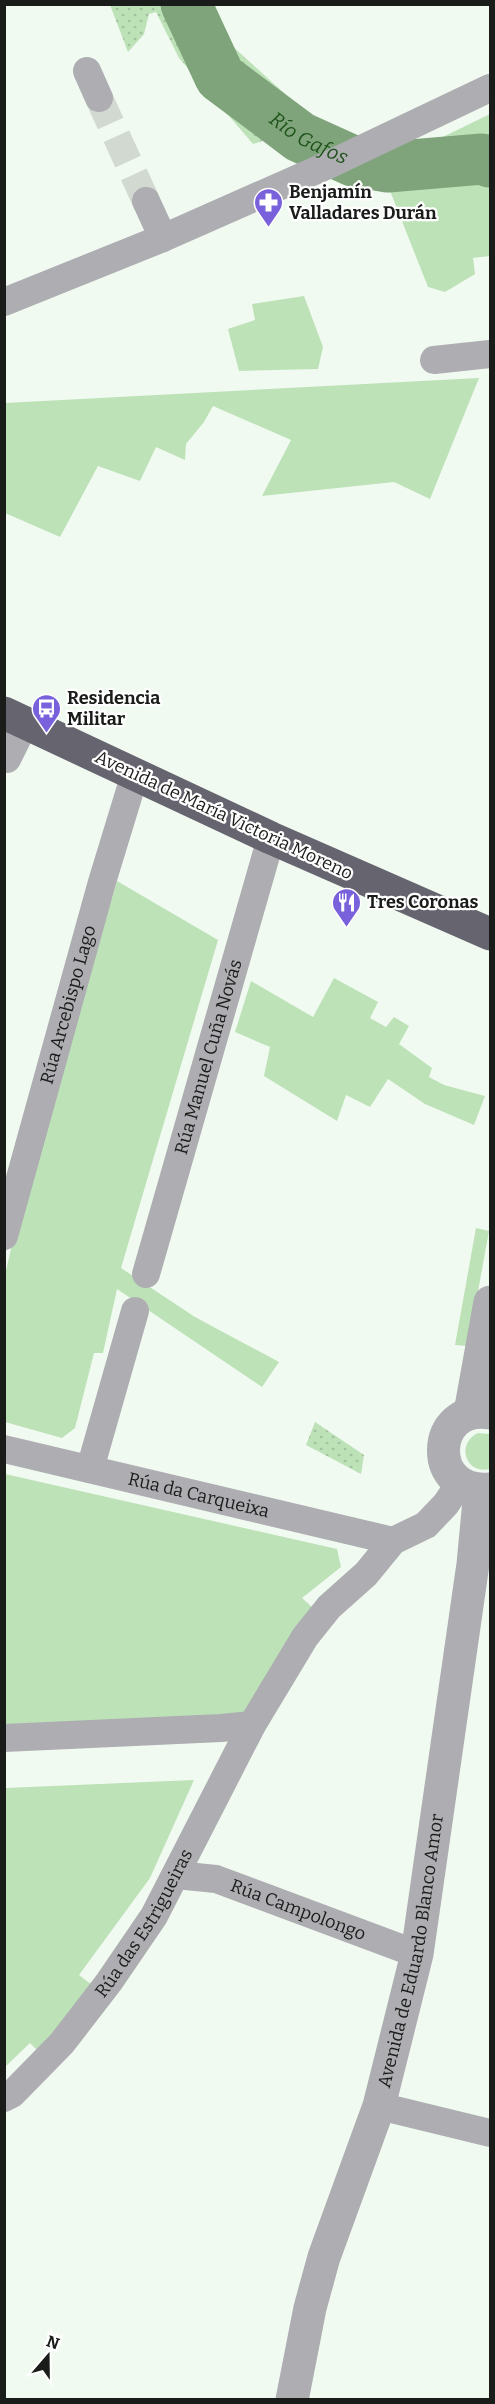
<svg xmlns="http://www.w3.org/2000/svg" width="495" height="2404" font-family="Bitter,serif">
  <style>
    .grass { fill: #bde2b8 }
    .park { fill: url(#park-dots) }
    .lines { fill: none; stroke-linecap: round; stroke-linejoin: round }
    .river { stroke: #7fa47b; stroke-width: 51 }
    .minor-tunnel { stroke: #d1d9d0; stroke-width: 28; stroke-dasharray: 28 14; stroke-linecap: butt }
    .minor { stroke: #adadb2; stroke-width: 28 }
    .tertiary { stroke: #adadb2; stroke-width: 33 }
    .trunk { stroke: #66656f; stroke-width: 33 }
    .labels { text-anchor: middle; stroke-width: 4.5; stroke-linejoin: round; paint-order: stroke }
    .poi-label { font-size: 18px; font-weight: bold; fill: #191c19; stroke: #fff; text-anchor: start }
    .street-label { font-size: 18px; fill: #191c19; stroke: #fff }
    .water-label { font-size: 20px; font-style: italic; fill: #20531b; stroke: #fff }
  </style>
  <defs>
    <pattern id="park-dots" width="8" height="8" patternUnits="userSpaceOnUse" patternTransform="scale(1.5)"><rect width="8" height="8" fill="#bde2b8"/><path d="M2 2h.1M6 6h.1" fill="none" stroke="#a2c19e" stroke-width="1.8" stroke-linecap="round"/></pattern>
  </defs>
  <rect width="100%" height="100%" fill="#f1faf0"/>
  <g class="grass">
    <path d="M490 114V140L414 151Z"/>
    <path d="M482 159 490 162V256L473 258 475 274 445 292 428 287 385 178 388 167Z"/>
    <path d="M304 296 323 347 318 369 239 371 228 329 255 320 252 304Z"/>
    <path d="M479 378 430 499 394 482 262 496 291 440 213 406 204 422 186 444 185 460 156 447 140 481 98 466 60 537 5 513V403Z"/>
    <path d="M117 881 218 940 121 1268 195 1317 279 1362 262 1387 117 1289 103 1353H94L75 1428 62 1438 5 1422V1275L16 1227Z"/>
    <path d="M334 978 378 1002 370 1018 386 1027 394 1017 409 1026 399 1044 432 1068 429 1077 444 1085 485 1096 474 1125 425 1104 388 1079 370 1107 346 1095 337 1121 264 1076 270 1047 235 1032 251 981 313 1017Z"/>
    <path d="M476 1228 489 1231 468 1346 455 1345Z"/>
    <path d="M478 1433 490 1434V1469C466 1475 455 1444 478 1433Z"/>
    <path d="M5 1474 337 1549 341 1567 302 1598 313 1608 242 1718 5 1733Z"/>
    <path d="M194 1780 150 1878 79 1975 101 1992 46 2059 30 2043 5 2067V1788Z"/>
  </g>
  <g class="park">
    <path d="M110 5H206L219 34 317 123 253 144 179 58 156 12 149 14 144 34 128 52Z"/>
    <path d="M315 1422 364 1455 361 1474 306 1445Z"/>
  </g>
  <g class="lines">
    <path class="river" id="s1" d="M186 4 220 77 300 137 353 161 388 167 482 159 490 162"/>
    <path class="minor-tunnel" d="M99 98 146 201"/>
    <g class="minor">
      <path d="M87 71 99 98"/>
      <path d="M146 201 163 238"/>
      <path d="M4 302 163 238 326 166 490 88"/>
      <path d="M434 360 490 354"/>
      <path d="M4 758 7 759 25 723"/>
      <path id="s2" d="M4 1236 102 882 135 774"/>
      <path id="s3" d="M146 1274 271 838"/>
      <path id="s4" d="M4 1449 393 1541"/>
      <path d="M90 1469 135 1311"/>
      <path d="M4 1738 221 1728 252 1725"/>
      <path id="s5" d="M176 1875 216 1879 417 1954"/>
      <path id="s6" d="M4 2098 12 2094 62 2043 109 1982 154 1916 252 1725 305 1637 329 1607 366 1574 393 1541 426 1525 446 1504 460 1483"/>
      <path d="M379 2106 490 2133"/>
    </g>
    <g class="tertiary">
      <path d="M470 1413 490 1302"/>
      <path d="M490 1413C430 1403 426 1495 490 1489"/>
      <path id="s7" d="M292 2400 310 2308 324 2257 379 2106 417 1954 473 1564 480 1490"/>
    </g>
    <path class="trunk" d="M4 713 271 838 490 934"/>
  </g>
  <defs>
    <symbol id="pharmacy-pin" viewBox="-11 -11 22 30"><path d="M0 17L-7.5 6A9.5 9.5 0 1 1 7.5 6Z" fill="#7961db" stroke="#fff"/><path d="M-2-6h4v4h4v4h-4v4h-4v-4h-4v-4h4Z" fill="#fff"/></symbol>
    <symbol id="bus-pin" viewBox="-11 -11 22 30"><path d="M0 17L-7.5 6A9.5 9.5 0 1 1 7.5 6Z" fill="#7961db" stroke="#fff"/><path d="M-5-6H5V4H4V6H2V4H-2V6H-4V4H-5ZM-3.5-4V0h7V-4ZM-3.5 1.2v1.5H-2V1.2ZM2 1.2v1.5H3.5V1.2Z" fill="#fff"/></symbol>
    <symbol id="restaurant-pin" viewBox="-11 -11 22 30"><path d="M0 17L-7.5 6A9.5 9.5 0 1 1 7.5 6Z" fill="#7961db" stroke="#fff"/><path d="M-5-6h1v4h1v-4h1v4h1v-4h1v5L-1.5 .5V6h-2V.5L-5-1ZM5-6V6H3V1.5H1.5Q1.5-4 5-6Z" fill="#fff"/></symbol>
  </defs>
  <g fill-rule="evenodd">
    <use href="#pharmacy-pin" x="252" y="186" width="33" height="45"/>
    <use href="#bus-pin" x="30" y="692" width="33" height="45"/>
    <use href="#restaurant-pin" x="330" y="886" width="33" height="45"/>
  </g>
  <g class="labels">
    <g class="poi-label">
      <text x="289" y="198">Benjamín<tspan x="289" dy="21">Valladares Durán</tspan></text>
      <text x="67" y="704">Residencia<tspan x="67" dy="21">Militar</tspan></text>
      <text x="367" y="908">Tres Coronas</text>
    </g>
    <g class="street-label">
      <text transform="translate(224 815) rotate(25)" y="6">Avenida de María Victoria Moreno</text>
      <text dy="6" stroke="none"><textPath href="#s2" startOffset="240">Rúa Arcebispo Lago</textPath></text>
      <text dy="6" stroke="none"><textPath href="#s3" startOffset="226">Rúa Manuel Cuña Novás</textPath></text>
      <text dy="6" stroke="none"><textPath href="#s4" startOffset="200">Rúa da Carqueixa</textPath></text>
      <text dy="6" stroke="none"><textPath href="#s5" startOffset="128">Rúa Campolongo</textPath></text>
      <text dy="6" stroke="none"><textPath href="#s6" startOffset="226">Rúa das Estrigueiras</textPath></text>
      <text dy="6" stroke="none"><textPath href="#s7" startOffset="466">Avenida de Eduardo Blanco Amor</textPath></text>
    </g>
    <g class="water-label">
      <text dy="7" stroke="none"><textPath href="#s1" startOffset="189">Río Gafos</textPath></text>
    </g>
  </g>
  <rect width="495" height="2404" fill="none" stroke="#191c19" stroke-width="12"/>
  <g transform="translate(48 2356) rotate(20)" stroke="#ffffff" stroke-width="4.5" paint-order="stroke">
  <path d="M0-4.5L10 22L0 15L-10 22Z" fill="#191c19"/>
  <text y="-9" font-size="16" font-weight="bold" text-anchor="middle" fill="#191c19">N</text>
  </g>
</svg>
